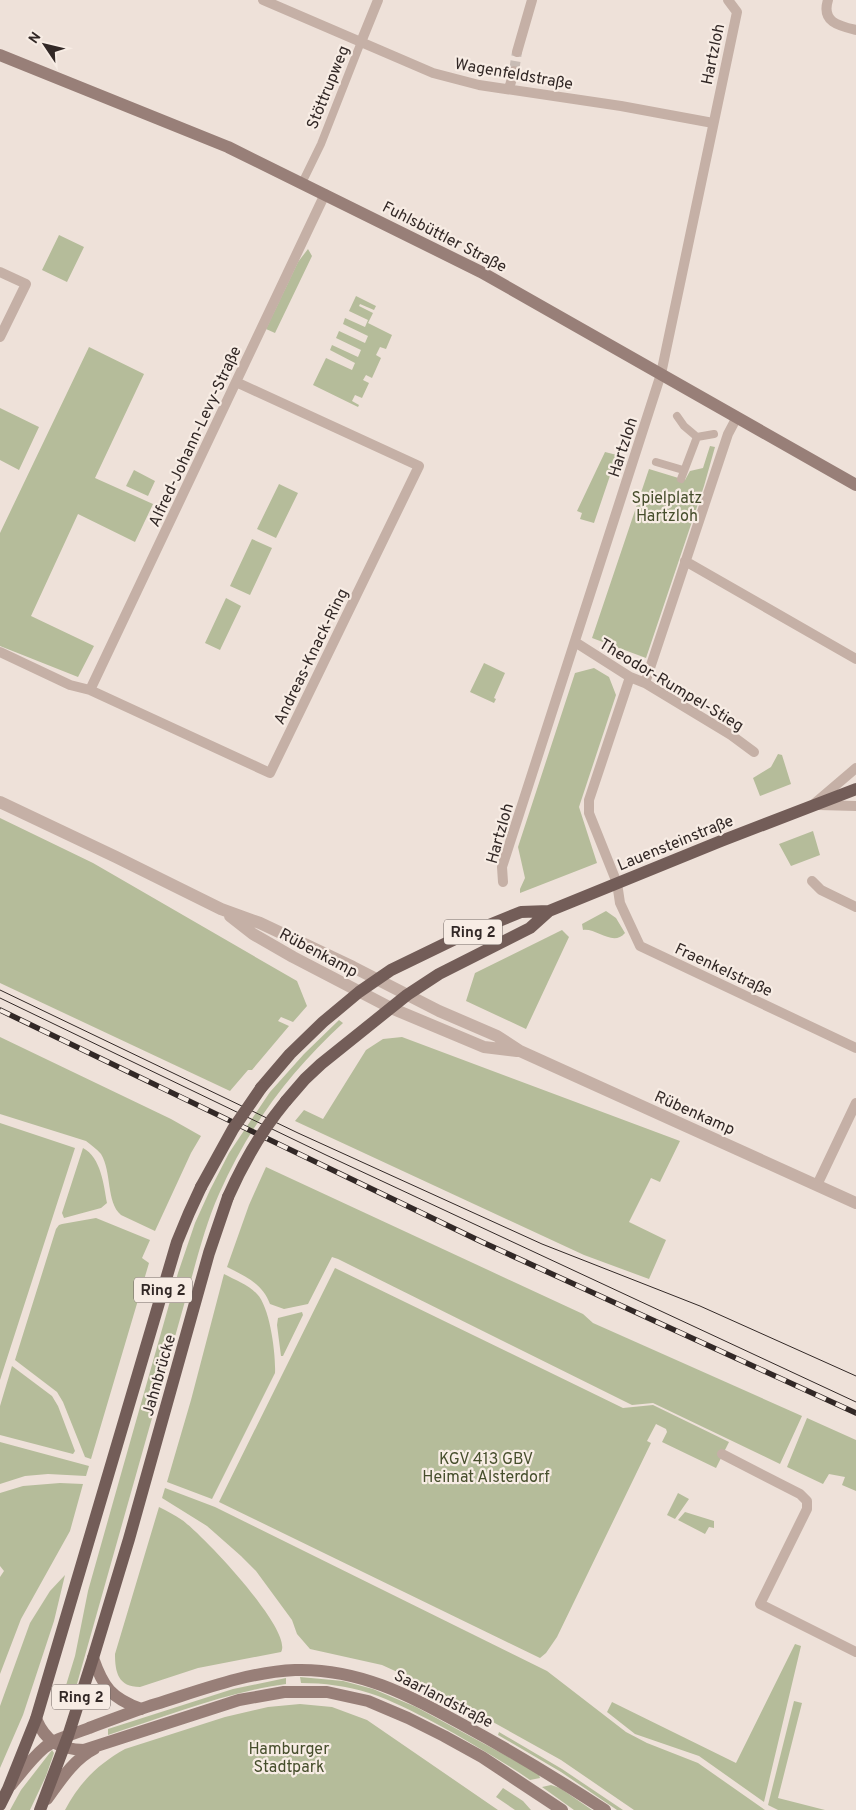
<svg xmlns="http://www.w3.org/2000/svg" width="856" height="1810" viewBox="0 0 856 1810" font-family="Overpass,sans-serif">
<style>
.green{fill:#b5bc9a}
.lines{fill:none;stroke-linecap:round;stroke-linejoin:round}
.minor-tunnel{stroke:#c8bcb5;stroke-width:10;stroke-dasharray:10 5;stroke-linecap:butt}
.pedestrian{stroke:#c5b0a6;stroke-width:8}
.minor{stroke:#c5b0a6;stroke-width:10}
.tertiary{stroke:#c5b0a6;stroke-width:12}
.secondary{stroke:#987f78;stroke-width:12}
.primary{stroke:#735d58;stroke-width:12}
.tram{stroke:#322826;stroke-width:1}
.rail-casing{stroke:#322826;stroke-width:5.5}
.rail{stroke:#f7ece4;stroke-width:4;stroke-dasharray:11;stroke-linecap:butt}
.primary-bridge{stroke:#735d58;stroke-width:12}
.labels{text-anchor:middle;stroke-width:4.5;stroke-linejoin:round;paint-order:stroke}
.shield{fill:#f7ece4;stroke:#6d635f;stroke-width:1}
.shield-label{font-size:15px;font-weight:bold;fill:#322826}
.street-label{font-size:16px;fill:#322826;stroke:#f7ece4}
.park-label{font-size:16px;fill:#464e2c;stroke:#f7ece4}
</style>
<rect width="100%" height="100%" fill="#eee1d9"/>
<path class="green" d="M59,235l25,12 -17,35 -25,-12z
M308,249l4,7 -37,77 -9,-4 32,-67z
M356,296l20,10 -2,4 -14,-6 -1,2 14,7 -5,10 24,12 -6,14 -6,-2 -4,8 5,3 -9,20 -6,-3 -3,5 6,3 -7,15 -7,-3 -3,6 7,4 -1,2 -45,-22 13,-27 26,12 3,-7 -25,-13 2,-5 26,12 3,-7 -25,-12 3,-7 26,12 3,-7 -25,-12 2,-6 20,9 3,-7 -19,-9z
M89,347l55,27 -49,104 58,26 -18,38 -57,-28 -47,102 63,30 -16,31 -78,-31v-113z
M0,408l39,19 -20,43 -19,-10z
M710,446l5,1 -11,39 -58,172 -54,-20 57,-169 36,11 5,-9 13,-3z
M605,452l12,3 -23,68 -14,-4 2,-6 -5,-2z
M134,470l21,11 -7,15 -22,-10z
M279,484l19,9 -22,45 -19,-9z
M252,539l20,9 -22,47 -20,-9z
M226,598l15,8 -21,44 -15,-7z
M484,663l21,10 -11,25 2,1 -2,4 -24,-11z
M594,668l15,9 7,18 -37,112 18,56 -77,30v-4l5,-11 -7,-31 57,-174z
M778,754l4,1 9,29 -31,12 -7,-18 18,-11z
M0,818l93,45 204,118 10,25 -14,16 -12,-5 -3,4 11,5 -37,44h-4l-18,21 -230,-108z
M813,831l7,24 -29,11 -12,-22z
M606,911l10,7 9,15c-12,14 -28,-5 -42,-3l-1,-6z
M562,930l7,7 -43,92 -60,-28 9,-28z
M339,1020l4,3c-54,50 -94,103 -124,171 -12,27 -20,57 -28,86l-120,425 -12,3 16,-52 13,-65 33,-117 57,-201 17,-50 15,-33 19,-37 41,-61 34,-38z
M0,1037l171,82 30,17 -10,17 -36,78 -34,-16c-15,-13 -9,-43 -20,-61 -4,-5 -10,-9 -15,-13l-86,-27z
M402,1037l278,104 -20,41 -9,-4 -22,44 37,18 -17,39 -65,-24 -289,-134 9,-11 19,9 43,-69 17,-11z
M0,1123l75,25 -75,232z
M83,1148c18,9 21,38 24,55l-6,5 -37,10 -2,-5z
M266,1167l317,147 10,9 209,93 -22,48 -127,-61 -21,2 -294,-146 -6,-2 -24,47 -24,5 -14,-5c-7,-20 -25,-28 -43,-37l22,-62z
M96,1218l54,22 -8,18 7,5 -58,196 -6,-2 -22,-55 -6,-10 -42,-32 41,-131 3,-4 3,-1z
M335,1268l288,140 30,-3 76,37 -13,26 -54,-26 5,-10 -1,-3 -10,-5 -9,17 4,2 -94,194 -11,16 -6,5 -321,-156z
M224,1274c11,6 25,11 33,20 13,13 19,61 18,79l-63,126 -45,-17 24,-82z
M302,1312l1,3 -20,41h-2l-4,-31 1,-7z
M12,1366l40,30 6,10 17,45 -2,3 -73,-19v-29z
M807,1418l49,22v51l-14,-6 3,-8 -16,-3 -6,10 -36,-17z
M0,1442l89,24 -3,10 -38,-2 -23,2 -25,8z
M60,1483l23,1 -13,47 -49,88 -21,55v-97l4,-6 -4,-5v-73l23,-7z
M165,1488l50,19 332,164 79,61 21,11 51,20 67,47h-131l-73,-50 -133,-74 -46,-21 -72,-16 -13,-15 -5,-14 -36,-49 -15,-15 -34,-30 -45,-28z
M678,1493l11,6 -14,20 -8,-4z
M159,1507c8,4 16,8 23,13 20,14 112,111 99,132l-83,16 -58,19c-22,0 -25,-15 -25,-33z
M685,1512l29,9v7l-5,-1 -4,7 -27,-14z
M65,1575l-11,46 -31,94 -23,53v-62l30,-83 20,-32z
M795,1644l6,2 -37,156 -65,-46 -64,-22 -28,-22 5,-10 124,61z
M300,1677l43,4 30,8 43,18 111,60 12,8 1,3 -10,2c-31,-21 -62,-39 -95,-57 -21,-11 -44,-23 -66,-30 -22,-7 -45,-10 -68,-10z
M286,1678v6c-59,8 -121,33 -178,51v-6l125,-40z
M794,1701l8,2 -24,95 47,12h-47l-10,-5z
M300,1704l32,3 35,13 131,90h-433c14,-27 33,-46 60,-61l100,-32 43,-10z
M499,1732l63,37 61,41h-6l-56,-38 -63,-37z
M52,1750l2,3 -8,23 -16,34h-20l11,-20z
M551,1785l9,3 32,22h-18l-32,-23z
M503,1788l20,13 8,9h-16l-19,-13z"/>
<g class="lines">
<path class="minor-tunnel" d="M514,71l3,-19"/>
<path class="pedestrian" d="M302,183l19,-39 40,-102
M677,416l7,10 13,11 -16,42
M697,437l17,-3
M656,462l27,8"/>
<path class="minor" d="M263,0l170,73 46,12 142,21 92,17
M828,0c-7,22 11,26 28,30
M361,42l17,-42
M517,52l15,-52
M509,89l5,-18
M0,272l26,12 -26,53
M685,561l171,98
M575,642l55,35 15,6 86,52 23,17
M0,652l70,33 20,5 180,83 149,-307 -183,-84
M630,677l-41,123v13l28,70 3,20 20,43 216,102
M645,683l83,-249 9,-17
M90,690l235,-496
M815,803l41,-35
M819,805l37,1
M812,881l9,9 35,17
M503,882l-1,-15 159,-493 76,-362 -9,-12
M817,1185l39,-82
M722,1454l78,40 7,7v8l-47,95 96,48"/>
<path class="tertiary" d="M0,802l116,55 105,52 39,14 93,44 86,44 58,25 23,15 336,152
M230,916l23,18 40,23 98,51 93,39 33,4"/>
<path class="secondary" d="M0,55l228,92 253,125 375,213
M93,1658c10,29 18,40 48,51
M36,1719c10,23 23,30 48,31l155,-50 45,-8h43l41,9 40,17 36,18 38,21 80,53
M11,1785c11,-13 20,-26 33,-37 12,-10 30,-14 45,-20 22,-8 44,-17 67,-24 45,-14 92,-32 139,-34 65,-2 115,26 170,56 48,26 94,54 140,84
M47,1799c13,-18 27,-40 47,-50"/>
<path class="primary" d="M261,1088l29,-34 33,-32 36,-30 32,-22 66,-32 64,-26 28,-1 172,-70 135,-52
M286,1101l19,-22 16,-15 86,-69 32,-21 91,-46 19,-17
M0,1805l8,-16 28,-70 141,-477 12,-29 12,-26
M40,1810l28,-74 25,-78 36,-119 80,-286 19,-56"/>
<path class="tram" d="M0,990l298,143 244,111 158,62 156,70
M0,998l326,157 530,247"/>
<g class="rail-casing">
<path id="rail" d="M0,1010l482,232 374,171"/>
</g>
<use href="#rail" class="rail"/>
<path class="primary-bridge" d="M201,1187l32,-58 28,-41
M228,1197c15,-34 34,-67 58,-96"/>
</g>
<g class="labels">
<g class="shield">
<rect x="444" y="919.5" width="58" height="25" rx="4"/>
<rect x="134" y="1277.5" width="58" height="25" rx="4"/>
<rect x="52" y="1684.5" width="58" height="25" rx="4"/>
</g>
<g class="shield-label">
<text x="473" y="937">Ring 2</text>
<text x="163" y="1295">Ring 2</text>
<text x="81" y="1702">Ring 2</text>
</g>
<g class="street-label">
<text transform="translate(712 54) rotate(-78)" y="6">Hartzloh</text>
<text transform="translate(514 73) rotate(10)" y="6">Wagenfeldstraße</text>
<text transform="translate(327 87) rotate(-68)" y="6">Stöttrupweg</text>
<text transform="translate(445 236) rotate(27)" y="6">Fuhlsbüttler Straße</text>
<text transform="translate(194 436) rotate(-65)" y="6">Alfred-Johann-Levy-Straße</text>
<text transform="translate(622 447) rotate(-72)" y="6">Hartzloh</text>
<text transform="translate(310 656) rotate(-64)" y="6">Andreas-Knack-Ring</text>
<text transform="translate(672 684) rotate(31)" y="6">Theodor-Rumpel-Stieg</text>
<text transform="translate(499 833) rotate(-74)" y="6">Hartzloh</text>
<text transform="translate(675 842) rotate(-22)" y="6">Lauensteinstraße</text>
<text transform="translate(319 952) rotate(28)" y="6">Rübenkamp</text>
<text transform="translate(724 969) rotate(25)" y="6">Fraenkelstraße</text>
<text transform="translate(695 1112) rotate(24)" y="6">Rübenkamp</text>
<text transform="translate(158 1375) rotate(-74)" y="6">Jahnbrücke</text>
<text transform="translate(444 1698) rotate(27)" y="6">Saarlandstraße</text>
</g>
<g class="park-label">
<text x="667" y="503">Spielplatz<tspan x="667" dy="18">Hartzloh</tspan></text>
<text x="486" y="1464">KGV 413 GBV<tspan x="486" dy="18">Heimat Alsterdorf</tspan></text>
<text x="289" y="1754">Hamburger<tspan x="289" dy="18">Stadtpark</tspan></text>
</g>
</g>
<g transform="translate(45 45) rotate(305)" stroke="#f7ece4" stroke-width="4" paint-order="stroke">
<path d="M0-4L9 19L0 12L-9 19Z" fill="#322826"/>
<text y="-8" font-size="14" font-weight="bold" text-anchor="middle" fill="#322826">N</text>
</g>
</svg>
